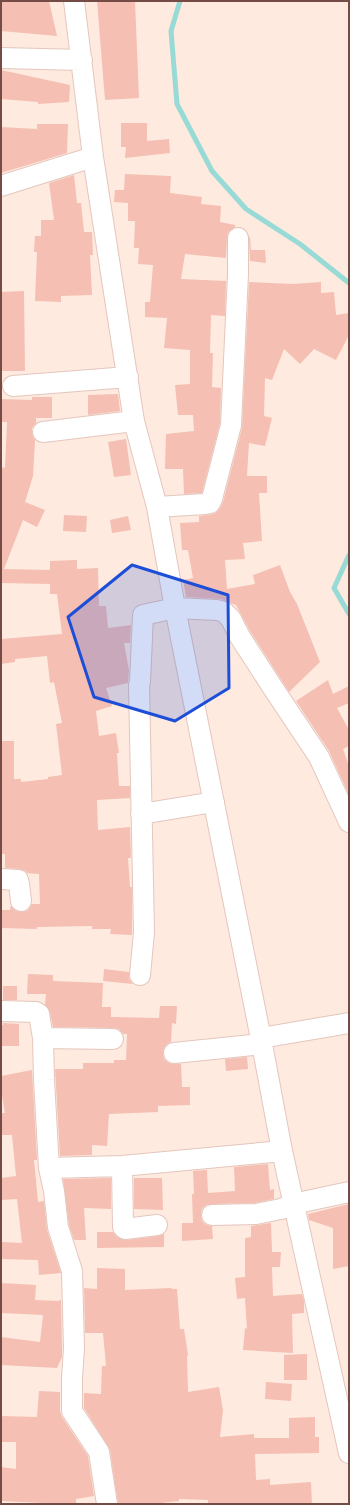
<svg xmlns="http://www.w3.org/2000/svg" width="350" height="1505" viewBox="0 0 350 1505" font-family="Jost,sans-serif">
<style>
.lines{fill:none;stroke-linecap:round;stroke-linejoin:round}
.stream{stroke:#97dad6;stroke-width:5}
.building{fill:#f5bfb4}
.minor-casing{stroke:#e4c6bd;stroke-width:22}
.minor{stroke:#fff;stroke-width:20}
.marked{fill:#1d4ed8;fill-opacity:0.2;stroke:#1d4ed8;stroke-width:3;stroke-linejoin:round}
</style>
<rect width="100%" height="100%" fill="#feeade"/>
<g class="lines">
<path class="stream" d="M180,1l-9,30 6,73 35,67 34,38 54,35 49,39
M349,555l-15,33 15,26"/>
</g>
<path class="building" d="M1,1h48l8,35 -56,-5z
M97,1h38l4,97 -34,2z
M1,70l69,15 -1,17 -31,2v-2l-37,-3z
M121,123h26v18l22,-2 1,14 -45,5 1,-11h-5z
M37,124h31l-1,29 -66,20v-46l36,2z
M125,174l46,2 -1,17 32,4 -1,7 20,2 -1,16 15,3v2l-7,5 -1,6 -1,20 -41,-4 -4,25 45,2 -1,35 -14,-1 -1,38h3l-1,34 9,1 -1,35 -18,70 -18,1 -1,-25h-18l1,-35 28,-3 -1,-16h-15l-3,-30 15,-1v-34l-26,-2 3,-30 -22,-1v-15h5l3,-37 -15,-1 1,-16h-5l1,-27h-7v-18l-14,-1 1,-12h9z
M74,175l3,28h4l3,29h8l1,23h-3l2,40 -31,1v6l-26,-1 2,-49h-3l1,-16h6v-16h13l-5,-37z
M249,237h1l1,13h14l1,13 -16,-2z
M249,282l43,2 29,-2v11l13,-1 2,23 13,-2v22l-13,25 -22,-11 -14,15 -16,-15 -12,31 -7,-2 -1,38 8,2 -7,28 -16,-3 -2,33h20v17h-8l3,48 -19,2 2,16 -20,1 2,29 28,-5 -2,-9 27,-10 10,27 7,12 23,58 -31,30 -39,-61 -14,-26 -16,-6 -34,-2 -3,-17 10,-2 -5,-28h-6l-2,-27 19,-1v-6l14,-2 4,-2 3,-4 3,-6 19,-74z
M24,291l1,80h-24v-79z
M118,394l2,17 -32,4v-20z
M32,397h20v21h-16v5l-4,5v6l3,6 -2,36 -8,26 20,8 -8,17 -14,-7 -19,49 46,1v-9l27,-1v9l21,-1 1,38h7l2,22 23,-3 -1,18h-6l5,27 -1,13 -22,5 6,18 -16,5 3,25 17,-3 3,20h-2l2,33h11v12l-33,2 1,30 32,-3 1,31h-3l2,29h2v48l-22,-1 1,-5h-19v-3l-55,1v2l-36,-1v-18h9l1,-5 5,6 7,1 5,-2 4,-6h8l-1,-30 -12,-1 -2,-2 -6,-2 -14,-1v-14h-4v-113h13v38h7v3l27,-3v-2l14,-2 -6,-51 6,-1 -8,-41 -4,1 -3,-27 -32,3v3l-14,2v-25l61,-5 -5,-40h-7v-10l-49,-1v-116l4,1 2,-46h-6v-23l31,1z
M126,439l5,36 -17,2 -6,-35z
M64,515l23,1 -1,16 -23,-1z
M128,516l3,14 -19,3 -2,-13z
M328,680l5,14 16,-8v17l-12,5 12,22v16l-6,3 6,17v29l-20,-44 -33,-50z
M104,969l25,3v7l4,5 -30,-3z
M28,974l25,1v6l50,2 -1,24h9v10l48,1 1,-12h17l-1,18 -4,-1 -1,19 -4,2 -3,4 -1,7 1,4 5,4 12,1 1,23h8v18l-32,1v6l-49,2 -2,32 -15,-1v10l-32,1 -5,-87h28v-6h31v-3h12l1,-26h-4l-4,-5 -6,-1 -60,-1 -3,-15 -5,-7 1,-11h-19z
M3,986h14v14h-14z
M3,1023l16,1v22h-18v-21h2z
M247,1057l1,12 -22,2 -1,-12z
M32,1070l5,90h-3l4,42 6,-1 3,29 14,43 -22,2 -1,-15 -37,-1v-17l21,1 -5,-44 -16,1v-22l15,-2 -4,-41h-11v-22h4l-4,-23v-14z
M268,1164l2,26 4,-1v10l-19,4 -43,1 -6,1 -4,4 -1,7 1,5 4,4 6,1 1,13 -31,2v-18h11l-1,-29h2l-1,-23 14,-1 1,23 27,-2 -1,-24z
M111,1178v31l-27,-1 2,32h-12l-5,-15 -6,-46z
M134,1178h28l1,32 -29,-1z
M349,1204v62l-16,3v-41l-24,-8 -1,-6z
M271,1223l1,29h9l-1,15h-8l1,29 29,-2 2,7v12l-12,1 1,39 -50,-3 2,-22 2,1 -2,-31 -8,1 -2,-21 10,-1v-39l6,-1v-11z
M97,1232h16l4,5 9,3 32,-4 6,-2v13l-67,1z
M97,1268l28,1v21l46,-2 1,1h5l3,40h4l4,26 -1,1 1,36 31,-5 4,23 -3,27 34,-3v4h35v-20l26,-1v20h4v16l-64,1 1,26 14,-1v6l41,-3 1,22h-104v-4l-29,-1v2l-27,3h-34l-8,-54 -26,-42v-15l17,1 1,-28h4l-3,-33h-18l-1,-45 13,1z
M1,1283l35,2 -1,15 24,1v-1h2l1,48v9l-5,11 -56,-3v-28l39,5 3,-27 -42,-2z
M307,1354v26h-23v-25z
M266,1382l26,2 -1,17 -26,-2z
M39,1391l21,1v19l2,6 26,39 6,40 -18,3v5h-32v-1l-43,-2v-34l15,2v-27h-15v-26l36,1z"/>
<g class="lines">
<g class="minor-casing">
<path id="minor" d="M74,1l19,156 41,264 23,86 18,101 87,436 20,107 67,302
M1,58l81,2
M1,186l92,-29
M13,386l115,-9
M43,432l91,-11
M157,507l48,-3 5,-1 2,-4 19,-74 7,-151v-36
M141,814l73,-12
M1,879l17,1 1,4 2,17
M140,975l4,-43 -5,-247 1,-3 3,-67 32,-7 42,2 7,2 7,7 9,18 33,51 46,69 30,65
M1,1011l35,1 3,2 4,24 1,42 5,88 73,-2 160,-15
M43,1038l70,1
M261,1038l88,-15
M174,1053l88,-9
M122,1166l1,61 2,2 32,-4
M49,1168l5,23 4,36 14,44 2,77 -2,30v33l27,41 8,52
M212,1215l44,-1 25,-5 12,-5 56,-12"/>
</g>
<use href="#minor" class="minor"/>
</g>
<path class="marked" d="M132,565l96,30 1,93 -54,33 -81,-24 -26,-80z"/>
<rect width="350" height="1505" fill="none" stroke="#754b45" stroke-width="4"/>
</svg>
